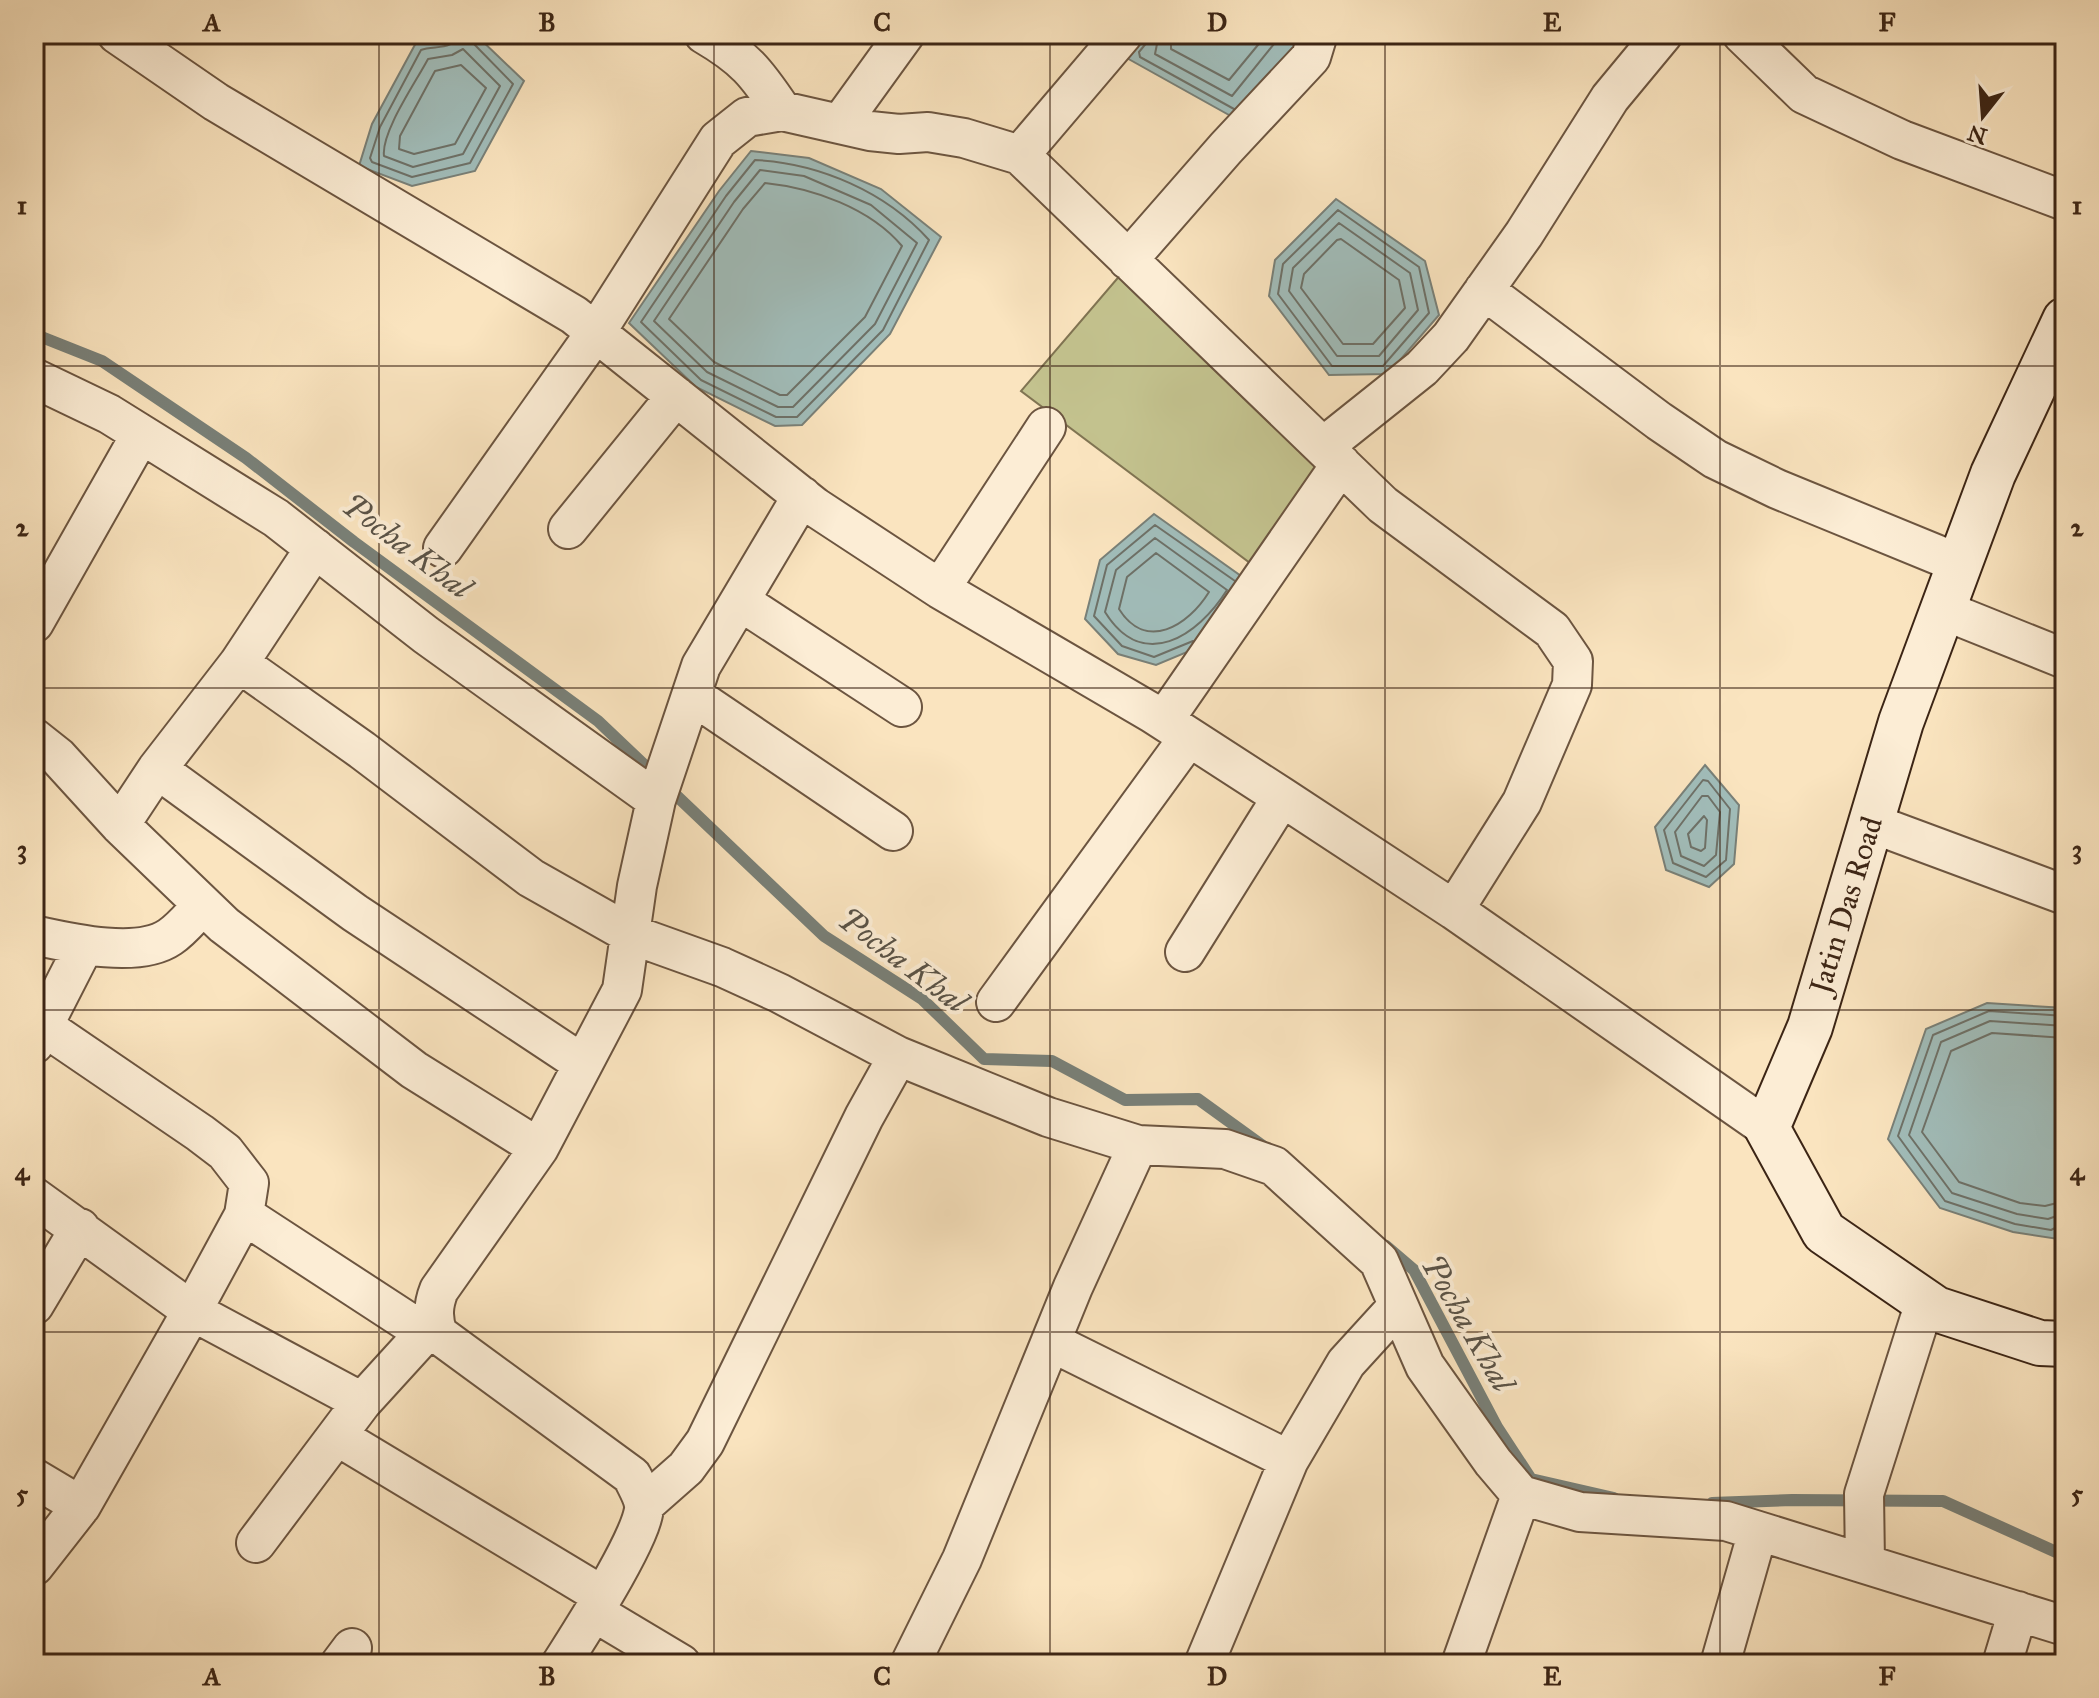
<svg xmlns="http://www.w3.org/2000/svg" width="2099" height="1698" viewBox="0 0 2099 1698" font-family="'IM FELL Great Primer',serif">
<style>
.green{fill:#c3c28e;stroke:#807452;stroke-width:2}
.water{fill:#a1bdba;stroke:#798078;stroke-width:2}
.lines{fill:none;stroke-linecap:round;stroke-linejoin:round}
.shore{stroke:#6e7168;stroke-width:2}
.stream{stroke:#798078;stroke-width:12}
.street-casing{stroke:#6c5540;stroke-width:42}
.secondary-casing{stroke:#3c2515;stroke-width:48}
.street{stroke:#fcedd5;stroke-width:38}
.secondary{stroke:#fcedd5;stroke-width:44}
.grid{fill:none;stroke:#3c2515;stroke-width:2;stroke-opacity:0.55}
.labels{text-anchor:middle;stroke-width:8;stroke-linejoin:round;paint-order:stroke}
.street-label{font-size:30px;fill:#3c2515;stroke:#fcedd5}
.water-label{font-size:32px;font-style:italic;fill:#5a5347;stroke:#fcedd5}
.neatline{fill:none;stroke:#3c2515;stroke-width:3}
.grid-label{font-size:26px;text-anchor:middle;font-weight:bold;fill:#3c2515}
</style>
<rect width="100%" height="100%" fill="#fae4bf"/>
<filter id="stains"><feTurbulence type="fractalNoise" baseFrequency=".0025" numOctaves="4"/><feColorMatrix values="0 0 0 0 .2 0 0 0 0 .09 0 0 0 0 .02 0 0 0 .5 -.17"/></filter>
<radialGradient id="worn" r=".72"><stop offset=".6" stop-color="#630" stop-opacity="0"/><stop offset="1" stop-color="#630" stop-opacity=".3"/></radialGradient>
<path class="green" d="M1122,273l219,209 -75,93 -245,-184z"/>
<path class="water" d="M1143,34h162l-67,86 -113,-63z
M476,35l48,46 -49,90 -63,15 -53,-20 13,-42 45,-83z
M751,151l58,7 72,31 60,48 -51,97 -88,91 -27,1 -79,-39 -67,-64 90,-132z
M1336,199l89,62 14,54 -51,59 -59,1 -60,-79 6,-36z
M1154,514l101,72 -51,59 -48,20 -38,-11 -33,-35 15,-59z
M1705,765l34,40 -5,59 -25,23 -43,-17 -11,-43z
M1987,1003l78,5v217l-7,14 -45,-7 -73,-24 -52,-69 38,-110z"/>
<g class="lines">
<path class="shore" d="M457,34c-2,17 -23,11 -36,16l-41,77 -10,31 2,4 40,15 58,-14 43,-79 -40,-41 -3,-9
M1149,34l-1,7 -9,11 1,5 94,52
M1159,34l-4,20 77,42 50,-62
M1171,34v15l58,31 38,-46
M463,49l37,37 -37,68 -50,13 -29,-11c-3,-24 32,-74 44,-97l24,-4z
M461,65l25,23 -31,56 -41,10 -15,-5 1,-13 35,-65z
M755,160c64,3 131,32 174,80l-46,90 -86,87h-21l-75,-37 -60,-58 85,-126z
M760,170l44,6 67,29 46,38 -42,81 -82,83h-15l-71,-35 -53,-51 80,-119z
M765,183c48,5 105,25 137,63l-37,71 -78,78h-7l-66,-33 -45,-43 74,-110z
M1338,210l81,57 10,46 -46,53h-51l-54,-72 5,-30z
M1339,223l71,50 8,37 -39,46h-42l-48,-65 4,-23z
M1341,239l58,41 6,28 -32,36h-30l-42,-56 3,-14 33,-34z
M1155,538l72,52c-29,46 -84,83 -122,22l11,-42z
M1156,553l53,39c-21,34 -63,60 -90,17l8,-32z
M1193,641l-39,16 -32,-11 -28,-30 13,-51 48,-40 80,56
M1703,780l5,1 22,28 -4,51 -20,17 -33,-14 -9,-33z
M1702,796h6l12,16 -4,43 -12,11 -23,-10 -6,-24z
M1704,816l3,4 -2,28 -4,3 -10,-4 -3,-13z
M2065,1016l-76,-5 -56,24 -35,101 47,65 70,23 36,6 14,-7
M2065,1026l-75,-5 -49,21 -32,93 43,58 65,21 31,5 17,-6
M2065,1038l-73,-5 -41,18 -29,81 37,50 61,21 25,3 20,-5"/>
<path class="stream" d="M34,334l68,27 144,97 108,84 244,179 226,215 98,63 62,60 68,2 73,39 73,-1 65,47
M1386,1246l28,24 83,157 34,52 83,19
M1712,1503l80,-3 151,1 122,55"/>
<g class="street-casing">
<path id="street" d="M117,34l99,68 358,213 241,192 125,82 212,124 130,84 172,113 313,218
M704,34c41,24 52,38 78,77
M1742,34l62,60 98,46 163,61
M840,124l65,-90
M1020,155l103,-121
M1128,260l98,-112 85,-91 7,-23
M1484,290l175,131 56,38 62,30 183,75
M34,378l75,36 167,104 150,117 230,165
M1323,447l99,-79 29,-31 73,-103 86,-136 53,-64
M568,529l108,-133
M443,548l153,-216 122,-192 29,-23 35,-6 88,20 29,3 29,-2 36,6 56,17 363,350 169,125 21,31 -1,24 -50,117 -68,108
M940,589l106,-162
M740,601l162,106
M1943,610l122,49
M34,623l107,-189
M239,663l123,87 169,128 99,56 92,33 57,26 119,63 150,61 90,28 87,4 49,17 105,95 46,105 68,96 28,33 59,17 146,9 339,105
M692,695l201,136
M1164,720l177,-256
M34,738l24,19 62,68 104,100 190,145 125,78
M157,769l198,144 228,151
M1871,823l194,72
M120,825l37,-56 82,-106 76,-115
M34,935c36,8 104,24 136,2 12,-8 22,-21 32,-31
M1185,952l97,-155
M996,1002l193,-265
M43,1026l157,107 25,19 24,31 -5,32
M34,1044l50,-98
M34,1197l158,114 52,-96 181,118
M34,1305l46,-77
M1051,1342l238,118
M337,1436l266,160
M34,1478l47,28 -47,60
M644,1505l42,-37 19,-26 159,-325 34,-61
M81,1506l111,-195 170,91
M256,1543l106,-141 72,-79
M1865,1563l-1,-69 61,-192
M594,1612l87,52
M340,1664l12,-16
M561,1664c17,-27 86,-133 83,-159 -1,-9 -8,-20 -12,-29l-194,-142c-6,-16 -5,-29 1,-44l100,-142 83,-158 15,-104 19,-86 45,-134 101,-170
M910,1664l52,-105 111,-272 65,-142
M1204,1664l85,-204 57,-97 52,-57
M1461,1664l60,-169
M1720,1664l38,-133
M2002,1664l16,-53"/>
</g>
<g class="secondary-casing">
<path id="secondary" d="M2065,320l-72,154 -92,248 -91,305 -43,101 57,104 112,77 104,34 25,1"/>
</g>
<use href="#street" class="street"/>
<use href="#secondary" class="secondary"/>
</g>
<path class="grid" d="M379,34v1630M714,34v1630M1050,34v1630M1385,34v1630M1720,34v1630M34,366h2031M34,688h2031M34,1010h2031M34,1332h2031"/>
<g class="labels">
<g class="street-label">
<text transform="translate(1846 905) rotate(-73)" y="10">Jatin Das Road</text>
</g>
<g class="water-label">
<text transform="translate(407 546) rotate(37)" y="11">Pocha Khal</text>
<text transform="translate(903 960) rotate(37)" y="11">Pocha Khal</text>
<text transform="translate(1468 1323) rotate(60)" y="11">Pocha Khal</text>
</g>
</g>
<rect width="2099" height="1698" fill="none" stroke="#fae4bf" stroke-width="88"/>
<g transform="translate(1983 116) rotate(197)" stroke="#fcedd5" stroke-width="6" paint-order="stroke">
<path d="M0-6L14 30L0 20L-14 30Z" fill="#3c2515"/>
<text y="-12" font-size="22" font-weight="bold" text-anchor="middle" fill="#3c2515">N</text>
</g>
<rect x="44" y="44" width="2011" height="1610" class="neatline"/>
<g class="grid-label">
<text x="212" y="31">A</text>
<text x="547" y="31">B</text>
<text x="882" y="31">C</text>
<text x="1217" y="31">D</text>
<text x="1552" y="31">E</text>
<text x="1887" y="31">F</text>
<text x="22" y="214">1</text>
<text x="2077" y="214">1</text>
<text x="22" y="536">2</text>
<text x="2077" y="536">2</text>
<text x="22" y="858">3</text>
<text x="2077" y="858">3</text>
<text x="22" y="1180">4</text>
<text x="2077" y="1180">4</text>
<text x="22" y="1502">5</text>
<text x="2077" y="1502">5</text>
<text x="212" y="1685">A</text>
<text x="547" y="1685">B</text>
<text x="882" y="1685">C</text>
<text x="1217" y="1685">D</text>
<text x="1552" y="1685">E</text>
<text x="1887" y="1685">F</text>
</g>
<rect width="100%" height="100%" filter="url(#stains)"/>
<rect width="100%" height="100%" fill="url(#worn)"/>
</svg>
